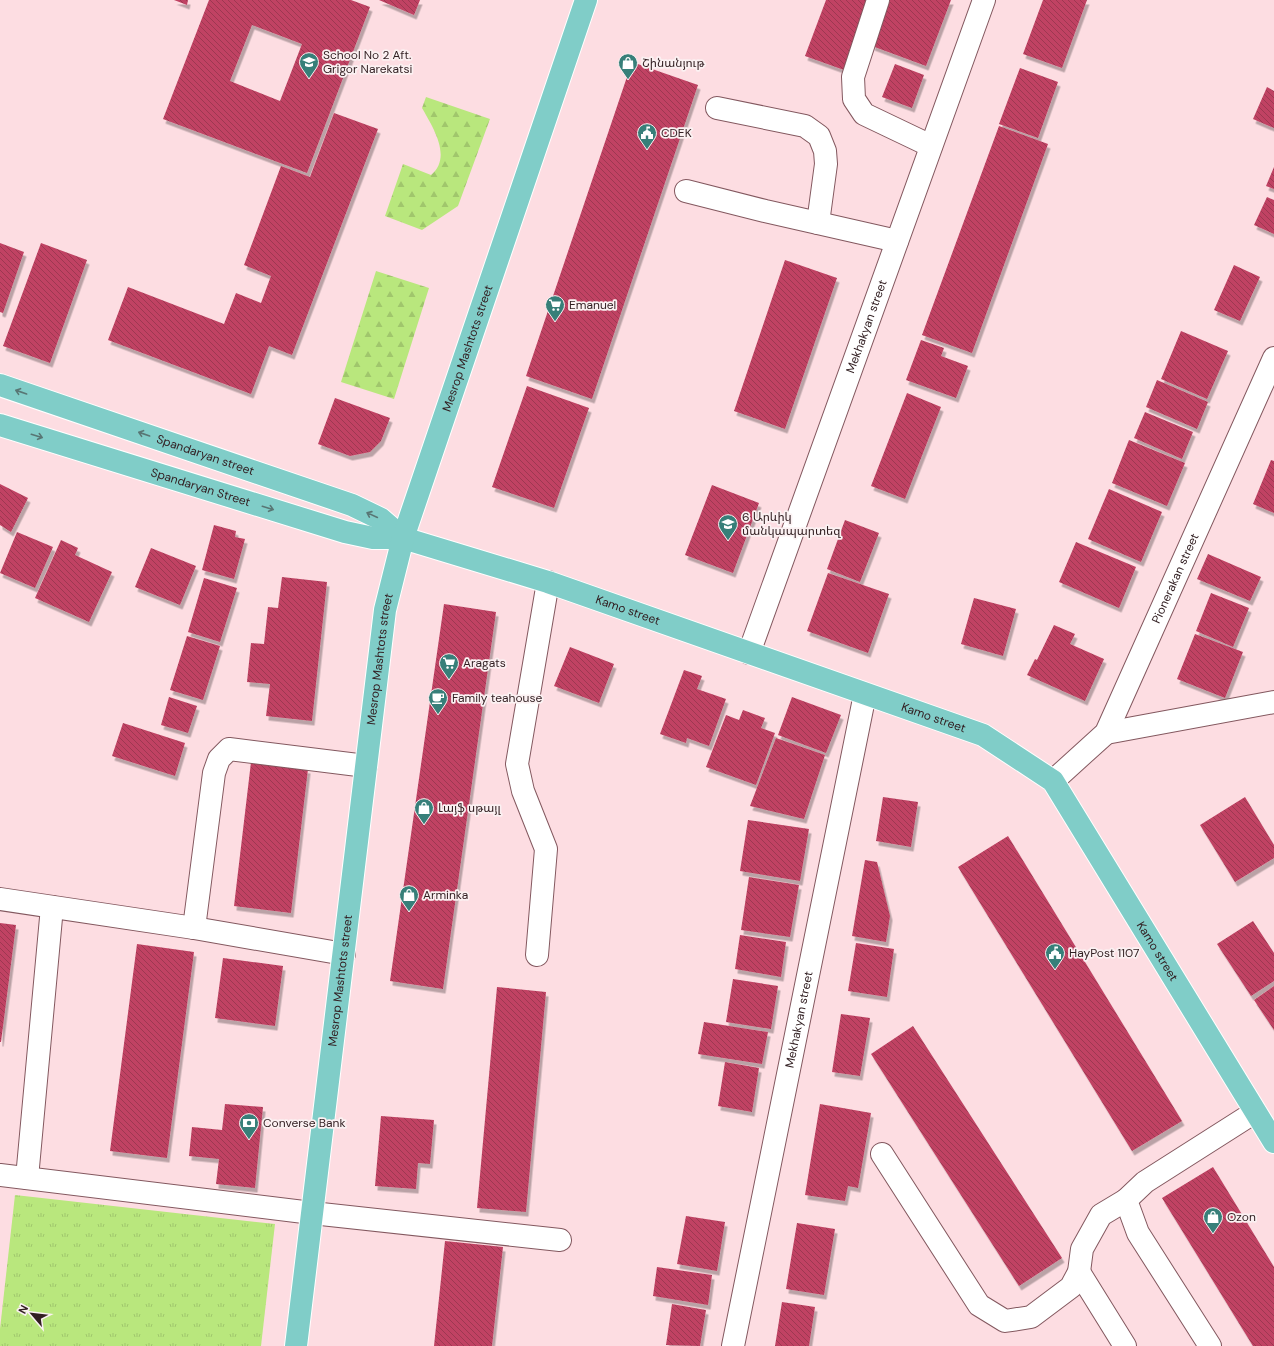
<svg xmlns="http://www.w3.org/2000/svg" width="1274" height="1346" viewBox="0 0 1274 1346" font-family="'DM Sans','Noto Sans Armenian',sans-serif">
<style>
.forest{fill:url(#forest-firs)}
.park{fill:url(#park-tufts)}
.building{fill:url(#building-back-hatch);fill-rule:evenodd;filter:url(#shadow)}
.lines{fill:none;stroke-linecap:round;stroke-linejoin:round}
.minor-casing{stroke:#83585f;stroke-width:24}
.major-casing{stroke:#fff;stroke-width:24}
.minor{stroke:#fff;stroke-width:22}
.major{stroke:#80cdc8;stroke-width:22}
.oneway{stroke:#587674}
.labels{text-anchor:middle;stroke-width:3.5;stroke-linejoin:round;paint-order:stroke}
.poi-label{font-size:12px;fill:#311e21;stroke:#fbf1f2;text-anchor:start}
.street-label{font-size:12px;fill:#311e21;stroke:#fbf1f2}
</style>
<defs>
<pattern id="forest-firs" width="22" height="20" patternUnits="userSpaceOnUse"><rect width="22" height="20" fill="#b9e77d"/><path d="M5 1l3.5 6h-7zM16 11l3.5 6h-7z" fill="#a0c66c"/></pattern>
<pattern id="park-tufts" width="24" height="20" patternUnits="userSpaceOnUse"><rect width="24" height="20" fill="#b9e77d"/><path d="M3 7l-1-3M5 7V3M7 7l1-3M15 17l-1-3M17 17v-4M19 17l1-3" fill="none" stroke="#a0c66c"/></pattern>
<pattern id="building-back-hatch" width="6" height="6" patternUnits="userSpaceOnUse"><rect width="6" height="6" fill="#c04263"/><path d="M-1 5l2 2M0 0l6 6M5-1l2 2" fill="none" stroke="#9d3751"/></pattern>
<filter id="shadow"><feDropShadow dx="2.5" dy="4.5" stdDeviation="0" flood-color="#0004"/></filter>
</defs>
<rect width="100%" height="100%" fill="#fddde2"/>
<path class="forest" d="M426,97l64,22 -32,87 -36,24 -37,-14 18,-52 28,11c22,-18 1,-49 -9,-67z
M376,271l53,17 -35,111 -53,-17z"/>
<path class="park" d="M15,1195l260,29 -14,122h-261v-17z"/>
<path class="building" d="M174,0h14l-1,5z
M209,0h142l19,7 -63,166 -144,-54zM252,25l50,19 -22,57 -50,-20z
M379,0h41l-6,15z
M826,0h44l-26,70 -39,-14z
M890,0h61l-25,66 -54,-20z
M1043,0h44l-25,68 -39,-14z
M632,62l66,23 -106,314 -66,-23z
M895,64l29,11 -12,33 -30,-11z
M1020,68l38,14 -20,56 -39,-14z
M1267,87l7,4v37l-21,-9z
M334,113l44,16 -86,226 -23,-9 -18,48 -143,-54 20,-53 96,37 12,-31 25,10 10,-27 -27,-11 37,-99 29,11z
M999,126l49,18 -76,209 -50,-18z
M1274,167v22l-8,-3z
M1267,197l7,3v34l-20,-9z
M0,243l24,9 -21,61 -3,-1z
M41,243l46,17 -37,103 -47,-17z
M785,260l52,18 -52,151 -51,-18z
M1234,265l26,12 -20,44 -26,-11z
M1181,331l47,20 -21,48 -46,-20z
M921,340l23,8 -3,8 27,10 -12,32 -50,-18z
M1157,380l51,22 -11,27 -51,-22z
M527,386l62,22 -35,100 -62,-21z
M907,393l34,14 -36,92 -34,-13z
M335,398l55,20 -9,23 -11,11 -20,4 -32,-12z
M1145,412l48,20 -11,27 -48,-21z
M1129,440l56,23 -18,43 -55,-23z
M1271,460l3,1v52l-21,-9z
M0,484l28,14 -17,34 -11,-7z
M712,485l47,18 -26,70 -48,-18z
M1109,489l53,23 -21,50 -53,-23z
M845,520l34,13 -19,49 -33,-13z
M214,525l22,6 -1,6 10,2 -11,40 -32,-9z
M17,532l36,15 -18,41 -35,-15z
M61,540l17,8 -3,7 37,17 -23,50 -54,-24z
M1076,542l60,25 -17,41 -60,-26z
M151,548l45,18 -16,39 -45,-18z
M1208,554l53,23 -11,24 -53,-22z
M828,573l61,21 -21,59 -61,-22z
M282,577l45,5 -15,139 -46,-5 4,-32 -23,-2 4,-39 13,1 4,-37 10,1z
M204,578l33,10 -17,54 -32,-10z
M1211,593l38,15 -16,39 -37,-16z
M974,598l42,11 -13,47 -42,-12z
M444,604l52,8 -53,377 -53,-8z
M1054,625l21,9 -5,10 34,15 -19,42 -58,-26 8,-16 2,1z
M1195,634l48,18 -18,46 -48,-19z
M187,636l33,10 -17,54 -33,-10z
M570,647l44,17 -15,39 -45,-17z
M684,670l18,6 -5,13 29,10 -17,47 -22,-8 -1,5 -26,-9z
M169,697l28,9 -9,27 -27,-8z
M792,697l49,18 -15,38 -48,-18z
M743,710l22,8 -4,10 14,5 -19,52 -50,-18 20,-52 13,5z
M123,723l62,20 -10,33 -63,-20z
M776,738l49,17 -21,64 -54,-13z
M251,762l57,7 -17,144 -57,-7z
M883,797l35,5 -7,45 -35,-6z
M1245,797l29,48v13l-39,24 -35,-57z
M748,820l61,9 -9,52 -60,-10z
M1008,836l174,285 -50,30 -174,-284z
M865,860l12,2 13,54 -4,26 -34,-6z
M749,877l50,8 -9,52 -49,-7z
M1253,921l21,32v28l-23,15 -34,-52z
M0,923l16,2 -15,117h-1z
M740,935l46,7 -5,35 -46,-8z
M856,943l38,6 -7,48 -39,-6z
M137,944l57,8 -27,206 -57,-7z
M223,958l60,8 -8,60 -60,-8z
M733,979l45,7 -7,43 -45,-7z
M1274,986v44l-20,-30z
M497,987l49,5 -20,220 -49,-4z
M841,1014l29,4 -10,58 -28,-4z
M704,1022l64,10 -6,32 -64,-10z
M913,1026l149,232 -43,28 -148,-232z
M725,1062l34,6 -7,44 -34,-6z
M225,1104l38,3 -8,81 -39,-4 3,-25 -30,-3 3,-29 30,3z
M820,1104l51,9 -13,75 -10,-2 -3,15 -40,-6z
M381,1116l53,4 -4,44 -12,-1 -2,26 -41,-3z
M1213,1167l61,100v79h-21l-91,-148z
M686,1216l39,6 -8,49 -40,-7z
M797,1223l38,6 -11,66 -38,-6z
M445,1241l58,6 -11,99h-58z
M657,1267l55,8 -4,30 -55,-9z
M782,1302l33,5 -6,39h-34z
M672,1304l34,6 -6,36 -34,-1z"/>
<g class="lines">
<g class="minor-casing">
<g id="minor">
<path d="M878,0l-25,77 1,22 10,15 67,32"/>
<path d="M717,108l88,18 14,10 6,15 1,13 -8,59"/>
<path d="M686,191l79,20 132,30"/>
<path id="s1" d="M749,653l235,-653"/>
<path d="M1106,733l168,-31"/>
<path id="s2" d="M1053,781l53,-48 168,-375"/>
<path d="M0,899l194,29 150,26"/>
<path d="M194,928l20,-155 5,-14 10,-10 137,17"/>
<path d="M537,955l9,-106 -23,-58 -6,-27 31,-182"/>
<path d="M882,1154l97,151 26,16 26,-4 40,-30 8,-15 3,-23 19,-34 25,-15"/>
<path d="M0,1175l312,38 248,27"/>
<path d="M27,1178l25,-271"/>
<path d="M1079,1272l46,74"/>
<path id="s3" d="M733,1346l132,-652"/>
<path d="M1210,1346l-72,-113 -12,-33 19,-18 110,-70"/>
</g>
</g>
<g class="major-casing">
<g id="major">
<path id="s4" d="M0,385l352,120 29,14 22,19"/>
<path id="s5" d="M0,425l345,107 28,6h30l145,44 435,153 70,46 221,361"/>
<path id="s6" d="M296,1346l89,-736 18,-72 183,-538"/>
</g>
</g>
<use href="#minor" class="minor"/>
<use href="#major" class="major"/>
</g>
<defs><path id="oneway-shaft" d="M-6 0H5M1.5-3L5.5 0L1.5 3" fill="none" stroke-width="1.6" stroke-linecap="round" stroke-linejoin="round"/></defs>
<g class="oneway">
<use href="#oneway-shaft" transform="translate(21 392) rotate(-161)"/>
<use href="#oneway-shaft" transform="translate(144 434) rotate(-161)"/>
<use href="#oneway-shaft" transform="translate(37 436) rotate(17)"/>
<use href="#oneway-shaft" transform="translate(268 508) rotate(17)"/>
<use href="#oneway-shaft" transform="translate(372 515) rotate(-155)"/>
</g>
<defs>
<g id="school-pin" transform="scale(1)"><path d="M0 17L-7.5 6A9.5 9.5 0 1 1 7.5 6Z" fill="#377f79" stroke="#fbf1f2"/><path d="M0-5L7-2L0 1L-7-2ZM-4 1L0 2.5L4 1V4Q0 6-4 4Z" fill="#fff"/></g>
<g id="shop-pin" transform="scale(1)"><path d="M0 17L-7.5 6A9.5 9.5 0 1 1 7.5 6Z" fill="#377f79" stroke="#fbf1f2"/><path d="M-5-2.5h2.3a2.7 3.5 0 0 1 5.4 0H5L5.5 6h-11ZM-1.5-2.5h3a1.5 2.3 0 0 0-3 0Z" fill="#fff"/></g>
<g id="civic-pin" transform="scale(1)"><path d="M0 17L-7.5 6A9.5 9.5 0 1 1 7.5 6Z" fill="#377f79" stroke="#fbf1f2"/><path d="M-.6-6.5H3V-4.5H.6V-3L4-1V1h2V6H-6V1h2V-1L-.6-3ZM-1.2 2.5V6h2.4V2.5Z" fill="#fff"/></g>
<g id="supermarket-pin" transform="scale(1)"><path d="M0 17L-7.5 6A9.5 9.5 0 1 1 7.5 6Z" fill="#377f79" stroke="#fbf1f2"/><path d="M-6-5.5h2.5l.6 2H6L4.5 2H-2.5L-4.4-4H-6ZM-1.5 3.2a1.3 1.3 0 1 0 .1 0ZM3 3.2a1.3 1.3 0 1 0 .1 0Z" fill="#fff"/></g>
<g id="cafe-pin" transform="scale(1)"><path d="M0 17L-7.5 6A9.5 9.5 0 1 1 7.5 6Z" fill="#377f79" stroke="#fbf1f2"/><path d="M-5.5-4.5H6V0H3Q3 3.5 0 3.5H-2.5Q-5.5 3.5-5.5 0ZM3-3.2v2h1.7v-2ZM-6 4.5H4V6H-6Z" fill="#fff"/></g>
<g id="bank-pin" transform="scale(1)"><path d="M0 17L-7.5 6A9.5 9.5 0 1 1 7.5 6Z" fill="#377f79" stroke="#fbf1f2"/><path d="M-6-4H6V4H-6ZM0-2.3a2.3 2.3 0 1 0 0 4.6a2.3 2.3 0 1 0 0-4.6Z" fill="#fff"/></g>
</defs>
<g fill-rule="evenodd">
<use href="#school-pin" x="309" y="62"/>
<use href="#shop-pin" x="628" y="63"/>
<use href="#civic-pin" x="647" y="133"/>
<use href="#supermarket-pin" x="555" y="305"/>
<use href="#school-pin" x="728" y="524"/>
<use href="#supermarket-pin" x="449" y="663"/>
<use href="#cafe-pin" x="438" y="698"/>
<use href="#shop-pin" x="424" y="808"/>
<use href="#shop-pin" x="409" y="895"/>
<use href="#civic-pin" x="1055" y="953"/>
<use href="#bank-pin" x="249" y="1123"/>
<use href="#shop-pin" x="1213" y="1217"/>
</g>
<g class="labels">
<g class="poi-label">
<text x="323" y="59">School No 2 Aft.<tspan x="323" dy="14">Grigor Narekatsi</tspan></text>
<text x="642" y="67">Շինանյութ</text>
<text x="661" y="137">CDEK</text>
<text x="569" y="309">Emanuel</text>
<text x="742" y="521">6 Արևիկ<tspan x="742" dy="14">մանկապարտեզ</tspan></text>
<text x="463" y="667">Aragats</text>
<text x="452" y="702">Family teahouse</text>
<text x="438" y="812">Լայֆ սթայլ</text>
<text x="423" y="899">Arminka</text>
<text x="1069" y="957">HayPost 1107</text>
<text x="263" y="1127">Converse Bank</text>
<text x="1227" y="1221">Ozon</text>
</g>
<g class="street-label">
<text dy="4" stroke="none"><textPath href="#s1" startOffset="347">Mekhakyan street</textPath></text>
<text dy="4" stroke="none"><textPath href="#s6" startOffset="1016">Mesrop Mashtots street</textPath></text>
<text dy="4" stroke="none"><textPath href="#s4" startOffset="217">Spandaryan street</textPath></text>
<text dy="4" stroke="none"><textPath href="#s5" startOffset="210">Spandaryan Street</textPath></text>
<text dy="4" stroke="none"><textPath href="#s2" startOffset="241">Pionerakan street</textPath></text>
<text dy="4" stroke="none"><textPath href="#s5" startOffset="656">Kamo street</textPath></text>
<text dy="4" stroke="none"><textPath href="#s6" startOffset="692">Mesrop Mashtots street</textPath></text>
<text dy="4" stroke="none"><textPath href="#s5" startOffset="980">Kamo street</textPath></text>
<text dy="4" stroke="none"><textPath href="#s5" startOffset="1316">Kamo street</textPath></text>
<text dy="4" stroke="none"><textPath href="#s6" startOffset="368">Mesrop Mashtots street</textPath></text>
<text dy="4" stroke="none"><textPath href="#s3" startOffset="333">Mekhakyan street</textPath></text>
</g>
</g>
<g transform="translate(32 1314) rotate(298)" stroke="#fbf1f2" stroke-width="3" paint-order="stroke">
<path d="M0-3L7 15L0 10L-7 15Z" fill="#311e21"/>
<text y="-6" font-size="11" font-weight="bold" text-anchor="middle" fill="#311e21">N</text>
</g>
</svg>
